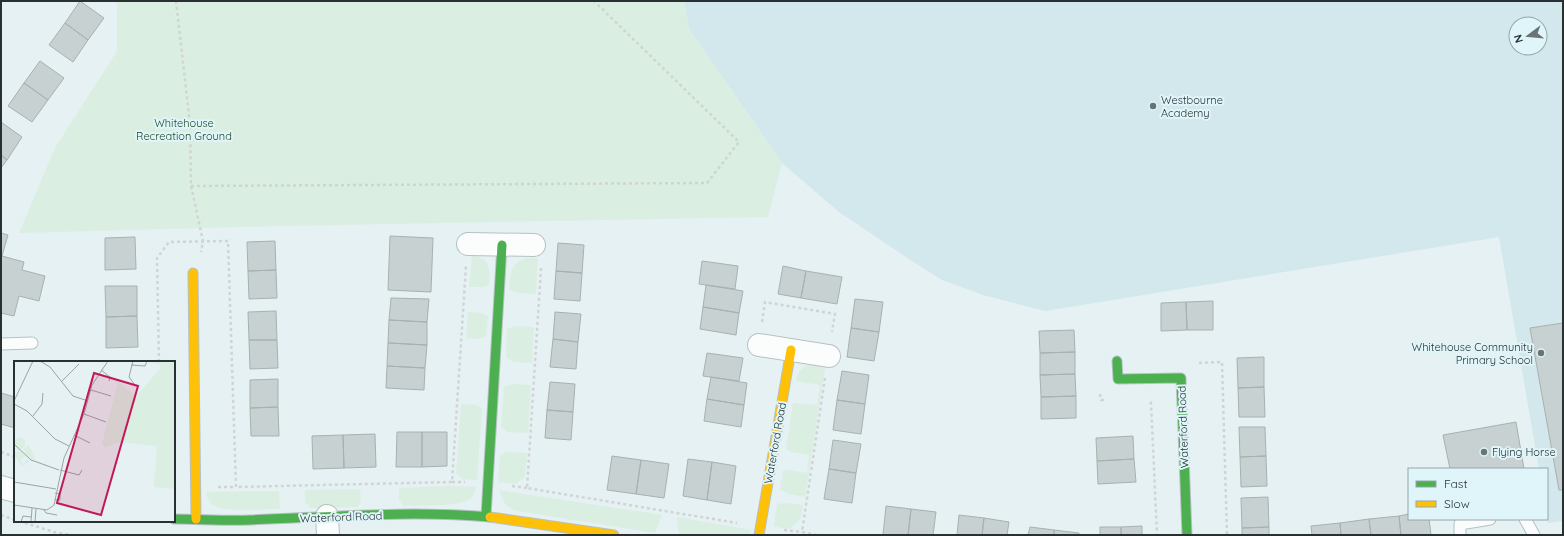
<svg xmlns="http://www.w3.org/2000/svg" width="1564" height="536" viewBox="0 0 1564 536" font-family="Quicksand,sans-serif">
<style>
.built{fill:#d2e8ec;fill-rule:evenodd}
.green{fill:#dbeee2}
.building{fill:#c8d1d1;stroke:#a7b1b0}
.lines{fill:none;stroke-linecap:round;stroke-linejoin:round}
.lane-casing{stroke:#b7c1c2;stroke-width:13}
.street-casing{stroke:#b7c1c2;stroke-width:24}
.fast-casing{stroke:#b7c1c2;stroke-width:11}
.slow-casing{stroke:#b7c1c2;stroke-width:11}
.path{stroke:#d1d4d5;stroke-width:2.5;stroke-dasharray:3 3;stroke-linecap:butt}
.lane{stroke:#fbfdfd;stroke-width:11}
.street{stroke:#fbfdfd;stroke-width:22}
.fast{stroke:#4caf50;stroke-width:9}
.slow{stroke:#ffc107;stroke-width:9}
.poi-dot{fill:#6a7476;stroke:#dff5f9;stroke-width:1.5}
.labels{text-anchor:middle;stroke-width:4;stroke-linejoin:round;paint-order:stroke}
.poi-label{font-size:11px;fill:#283032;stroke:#dff5f9;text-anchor:start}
.park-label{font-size:11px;fill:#1d4825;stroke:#dff5f9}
.street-label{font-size:11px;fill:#283032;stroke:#dff5f9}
.inset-road{fill:none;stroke:#99a4a6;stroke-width:1}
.view{fill:#c2185b;fill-opacity:0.15;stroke:#c2185b;stroke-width:2}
.inset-edge{fill:none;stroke:#283032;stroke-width:2}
</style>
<rect width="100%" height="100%" fill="#e5f1f3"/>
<path class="built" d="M684,1h879v520l-15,2 -1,-54h-8l-40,-232 -454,74 -62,-16 -41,-15 -33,-21 -70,-47 -57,-49 -93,-134zM1516,24h24v24h-24z"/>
<path class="green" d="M117,1h567l5,28 93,134 -14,54 -490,9 -259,7 36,-85 62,-97z
M472,256c19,2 18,14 17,29l-6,2h-14z
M526,258h12l-2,36 -18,-1 -9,-3c2,-16 0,-25 17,-32z
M468,312l14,1 6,3 -2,20 -6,3 -14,-1z
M516,326l18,1 -2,36 -18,-1 -8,-5 1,-28z
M812,363h14l-21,134 -16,-3 -9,-5 3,-18 6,-1 18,3 2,-18 -18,-3 -5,-3 7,-46 24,2 3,-20 -24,-4c1,-10 8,-15 16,-18z
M513,384l18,1 -3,48 -21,-1 -6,-5 3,-40z
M461,404l16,1 5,4 -5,71 -15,-1 -6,-6z
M506,452l21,1 -2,24 -9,7 -18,-2 2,-27z
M451,486l25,1c-1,5 -3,10 -8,13 -12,7 -50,5 -65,6l-4,-7v-11z
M360,489l1,13 -3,5 -47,1 -6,-6v-12z
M499,490l163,25 -7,18 -138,-22c-11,-3 -15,-11 -18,-21z
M279,491l1,18c-16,0 -54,4 -67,-4 -4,-2 -6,-8 -7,-13z
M788,503l15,2 -2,14 -12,10 -15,-3 3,-22z
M677,517l74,13 -3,5h-69z"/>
<path class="building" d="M80,1l24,17 -16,22 -23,-17z
M65,23l23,17 -15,22 -24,-17z
M40,61l24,17 -16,22 -24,-17z
M24,83l24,17 -16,22 -24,-16z
M1,122l21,15 -15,23 -6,-5z
M1,155l6,5 -6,8z
M1,233l7,2 -6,21 22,6 -2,8 23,6 -6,25 -20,-5 -5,20 -13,-3z
M390,236l43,2 -2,54 -43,-2z
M135,237l1,32 -31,1v-32z
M275,241l1,29 -28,1 -1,-29z
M558,243l26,2 -2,28 -26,-2z
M702,261l36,5 -3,23 -36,-5z
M783,266l23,5 -5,27 -23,-4z
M276,270l1,28 -28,1 -1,-28z
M556,271l26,2 -2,28 -26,-2z
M806,271l36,6 -5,27 -36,-6z
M706,285l37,6 -4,22 -36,-6z
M105,286h32v30l-31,1z
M391,298l38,1 -2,23 -38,-2z
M855,299l28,3 -4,30 -28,-4z
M1213,301v29h-26l-1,-28z
M1186,302l1,28 -26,1v-28z
M703,307l36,6 -3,22 -36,-6z
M276,311l1,29h-28l-1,-28z
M555,312l26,2 -3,28 -25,-3z
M137,316l1,31 -32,1v-31z
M389,320l38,2v23l-39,-2z
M1563,323v167h-4l-29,-162z
M851,328l28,4 -5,29 -27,-4z
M1074,330l1,22 -35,1 -1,-22z
M553,339l25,3 -2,27 -26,-2z
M249,340h28l1,28 -28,1z
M388,343l39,2 -2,23 -38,-2z
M1075,352v22l-35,1v-22z
M707,353l36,5 -4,23 -36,-5z
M1264,357v30l-26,1 -1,-30z
M387,366l38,2 -1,22 -38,-2z
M842,371l27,4 -4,29 -28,-4z
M1075,374l1,22 -35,1 -1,-22z
M711,377l36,6 -3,22 -37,-6z
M278,379v28l-28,1v-28z
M550,382l25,2 -2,28 -26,-2z
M1264,387l1,30h-26l-1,-29z
M1,393l14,4v31l-14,-4z
M1076,396v22l-35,1v-22z
M707,399l37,6 -3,22 -37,-6z
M837,400l28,4 -4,30 -28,-4z
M278,407l1,29h-28l-1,-28z
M547,410l26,2 -2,28 -26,-2z
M1516,422l8,47h-74l-7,-34z
M1239,427h26l1,29 -26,1z
M397,432h25v35h-26z
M422,432h25v34l-25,1z
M375,434l1,33 -32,1 -1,-33z
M343,435l1,33 -31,1 -1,-33z
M1133,436l1,23 -37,2 -1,-23z
M833,440l28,4 -5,29 -27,-4z
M612,456l29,4 -5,34 -29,-4z
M1266,456l1,30 -26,1 -1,-30z
M688,459l24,3 -5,38 -24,-4z
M1134,459l2,23 -38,2 -1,-23z
M641,460l28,4 -5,34 -28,-4z
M712,462l24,4 -5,38 -24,-4z
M829,469l27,4 -4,30 -28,-4z
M1268,497l1,30 -27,1 -1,-30z
M886,506l25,3 -3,26h-25z
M911,509l25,3 -3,23h-25z
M1409,514v5h20l2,16h-30l-2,-19z
M959,515l25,3 -2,17h-25z
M1399,516l2,19h-30l-2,-16z
M984,518l25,4 -2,13h-25z
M1369,519l2,16h-30l-1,-12z
M1340,523l1,12h-29l-1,-9z
M1142,526v9h-21v-8z
M1030,527l24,3v5h-26z
M1100,527h21v8h-21z
M1269,527v8h-27v-7z
M1054,530l25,3v2h-25z"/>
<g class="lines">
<g class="lane-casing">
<path id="lane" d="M1,344l31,-1
M1525,519l9,16
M1460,535v-11l30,-5"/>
</g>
<g class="street-casing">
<path id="street" d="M468,244l66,1
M759,345l70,11
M1,487l14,4
M327,516l1,19"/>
</g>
<g class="fast-casing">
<path id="fast" d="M1117,361l1,18 63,-1 6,157
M486,516l16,-271
M174,519c25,0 51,2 76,1 80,-3 160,-10 240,-3"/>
</g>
<g class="slow-casing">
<path id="slow" d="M193,273l3,246
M490,517l124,18
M759,535l32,-185"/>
</g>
<path class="path" d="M176,1l14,123 1,62 12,55 -2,11
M191,186l516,-3 32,-41 -145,-141
M541,268l-14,220 210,35
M762,322l3,-20 70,12 -3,18
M159,362l-2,-104 12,-16 59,-1 8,246 216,-5 14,-216
M1199,363l23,-1 5,173
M1100,394l1,6h5
M1150,402l1,1 6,132
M1,452l14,5
M452,482h13
M512,486l15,2
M218,487h18
M1,515l14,5
M19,521l35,11 17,3
M784,530l18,2
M817,535l-15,-3 23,-154"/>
<use href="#lane" class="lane"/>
<use href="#street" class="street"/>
<use href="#fast" class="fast"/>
<use href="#slow" class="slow"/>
</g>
<g class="poi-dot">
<circle cx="1153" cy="106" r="4"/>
<circle cx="1541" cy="353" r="4"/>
<circle cx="1484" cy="452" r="4"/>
</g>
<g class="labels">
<g class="poi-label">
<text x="1161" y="104">Westbourne<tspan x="1161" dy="13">Academy</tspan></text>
<text x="1533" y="351" text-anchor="end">Whitehouse Community<tspan x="1533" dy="13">Primary School</tspan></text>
<text x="1492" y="456">Flying Horse</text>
</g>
<g class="park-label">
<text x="184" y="127">Whitehouse<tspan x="184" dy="13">Recreation Ground</tspan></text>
</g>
<g class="street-label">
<text transform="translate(1183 427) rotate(-92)" y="4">Waterford Road</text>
<text transform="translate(775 443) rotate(-80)" y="4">Waterford Road</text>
<text transform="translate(341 517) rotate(-2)" y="4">Waterford Road</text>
</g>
</g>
<g transform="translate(14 361)">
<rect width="161" height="161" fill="#e5f1f3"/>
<path d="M136,0h25v128l-21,-2 3,-41 -38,-4 -13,5 -4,-3 16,-62 18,14 25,-28 -1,-3zM0.5 82a5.5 5.5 0 1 1 11 0a5.5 5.5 0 1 1-11 0ZM14,84l6,10 -3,3 3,-3 1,5 19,8 -18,-6 -15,-11 6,3 -4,-5zM1,85l10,10 -5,5 4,3 2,-5 4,2 -8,6 -8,-12v-3h4z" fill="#dbeee2"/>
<path class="inset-road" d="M26,0l10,6 23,29 15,5M119,0l-4,16 6,8M117,4l14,1 2,-5M87,9l9,7 -1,4M47,21l18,-18M77,29l20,6M0,40l19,-40M0,43l13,7 28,28 14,7M70,53l22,8M19,55l9,-12 1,-11M60,74l16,8M0,83l17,16 28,10M46,109l19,5 3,-5M0,121l42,7M41,139h5v-6l-5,-1M0,144l33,5 7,-5 10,-47 20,-44 8,-29 16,-24M30,149l2,3 11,2M7,161l2,-6 8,1M17,161l1,-14M21,161l1,-13"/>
<path class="view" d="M80,12l44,13 -37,129 -44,-12z"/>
<rect width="161" height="161" class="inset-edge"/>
</g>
<rect width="1564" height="536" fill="none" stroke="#283032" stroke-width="4"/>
<rect x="1408" y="468" width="140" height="52" fill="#dff5f9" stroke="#96a6a9"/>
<rect x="1416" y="481" width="20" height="6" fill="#4caf50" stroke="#96a6a9"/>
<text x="1444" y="488" font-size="12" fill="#283032">Fast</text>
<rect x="1416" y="501" width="20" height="6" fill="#ffc107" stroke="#96a6a9"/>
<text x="1444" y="508" font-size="12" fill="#283032">Slow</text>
<g transform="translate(1528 36) rotate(254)"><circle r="19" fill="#dff5f9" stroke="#96a6a9"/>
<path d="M0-3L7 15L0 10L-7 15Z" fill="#6a7476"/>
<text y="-6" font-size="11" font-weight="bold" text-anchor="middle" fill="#283032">N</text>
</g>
</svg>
